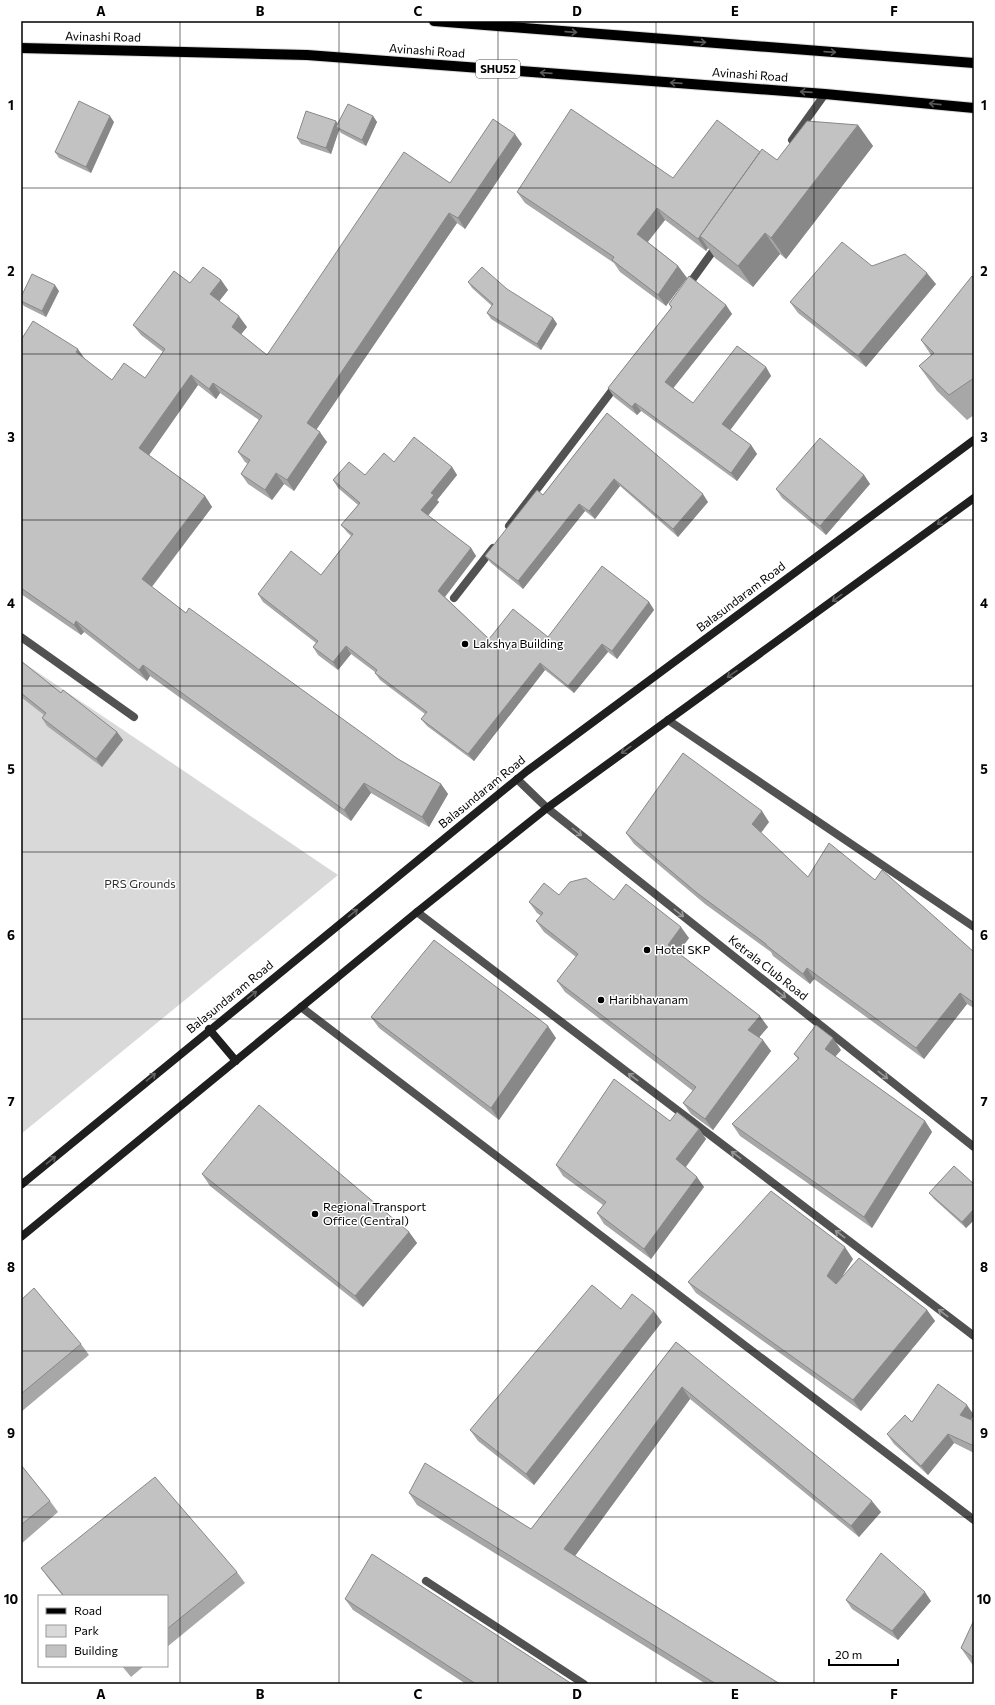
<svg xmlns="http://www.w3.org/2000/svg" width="995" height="1705" viewBox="0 0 995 1705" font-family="Commissioner,sans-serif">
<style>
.green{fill:#d9d9d9}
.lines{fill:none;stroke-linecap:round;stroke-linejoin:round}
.primary-casing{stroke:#dbdbdb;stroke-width:12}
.street{stroke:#525252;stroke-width:8}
.secondary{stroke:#1f1f1f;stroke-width:8}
.primary{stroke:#000;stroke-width:10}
.wall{fill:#a7a7a7}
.shaded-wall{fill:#888}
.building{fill:#c2c2c2;stroke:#888}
.oneway{stroke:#595959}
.oneway2{stroke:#626262}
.oneway3{stroke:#979797}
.grid{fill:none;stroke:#000;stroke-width:1;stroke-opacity:0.55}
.poi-dot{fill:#000;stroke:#fff;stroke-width:1.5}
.labels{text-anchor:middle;stroke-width:3;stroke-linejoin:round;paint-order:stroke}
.shield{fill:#fff;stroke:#4c4c4c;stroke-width:1}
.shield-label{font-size:11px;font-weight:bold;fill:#000}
.street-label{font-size:12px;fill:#000;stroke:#fff}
.poi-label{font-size:12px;fill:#000;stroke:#fff;text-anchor:start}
.park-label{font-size:12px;fill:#303030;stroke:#fff}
.neatline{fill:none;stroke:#000;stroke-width:1.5}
.grid-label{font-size:13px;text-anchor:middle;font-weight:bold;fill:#000}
</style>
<rect width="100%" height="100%" fill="#fff"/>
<path class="green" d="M21,661l317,214 -317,259z"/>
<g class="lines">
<g class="primary-casing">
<path id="primary" d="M434,21l540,42
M21,48l286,7 518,39 149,14"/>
</g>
<path class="street" d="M792,140l33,-46
M687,287l31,-43
M509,526l108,-142
M454,598l39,-50
M21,637l113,80
M668,720l306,207
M517,779l30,29 427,339
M417,912l557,424
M301,1007l673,513
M426,1581l158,103"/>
<path class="secondary" d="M209,1029l27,32
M21,1185l506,-414 447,-331
M21,1237l396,-325 130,-104 427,-310"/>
<use href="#primary" class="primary"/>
</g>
<path class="wall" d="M373,116l4,6 -11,24 -25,-13 -2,-3 -8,24 -30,-10 -4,-6 41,-14z
M114,122l-23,51 -32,-15 -4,-6z
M858,125l15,21 -87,113 -6,-5 -27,33 -38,-29 -7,-10 -2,3 -41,-31 -17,22 30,24 9,12 -21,28 -46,-34 -6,-9 -89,-60 -8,-11 156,-14 87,-26 17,8z
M522,144l-57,85 -8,-6 -141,207 11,12 -33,49 -10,-7 -12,16 -24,-16 -7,-10 7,-10 -3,-2 -7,-10 21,-32 -39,-27 -4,6 -18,-14 -49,70 56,41 7,11 -60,80 34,26 212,146 43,25 7,10 -19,33 -58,-34 -20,28 -201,-145 -3,5 -63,-49 -3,3 -60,-41v-254l63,19 28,21 33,-2 18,-26 -22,-17 -8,-10 57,-42 31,-3 7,10 -9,11 28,26 -6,7 26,21 183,-172z
M872,266l64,18 -70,83 -68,-54 -8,-11z
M974,278v137l-7,5 -30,-29 -18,-25 12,-11 -10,-15z
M468,282l85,36 4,6 -16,26 -50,-31 -4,-6 5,-7 -20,-18z
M59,291l-13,26 -22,-11 -3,-4v-5z
M669,304l57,1 6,9 -59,74 20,15 73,-36 5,9 -41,54 21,15 6,9 -20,27 -96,-70 -4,4 -23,-18 -6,-9 63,-80z
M607,413l101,89 -30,35 -58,-51 -25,33 -10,-8 -62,78 -32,-26 -6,-7 58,-61z
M394,462l58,5 5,8 -20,25 2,2 -11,14 43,32 5,8 -31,41 44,42 59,-2 101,-35 5,8 -37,49 -9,-7 -34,41 -29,-23 -71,91 -47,-35 -6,-7 4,-5 -45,-34 -5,-7v-1l-24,-18 -13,16 -20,-15 -5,-8 3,-4 -53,-41 -5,-8 63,-19 30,-39 -4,-4 -6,-7 17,-20 -20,-17 -5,-8 32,-5z
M864,475l6,9 -44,51 -44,-37 -6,-9z
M21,661l40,32 56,39 6,8 -21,27 -55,-41 -5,-8 2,-3 -23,-18z
M769,822l-8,11 47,44 67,3 99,72v56l-7,-4 -43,55 -110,-80 -4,5 -37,-28 -2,-4 -66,-48 -71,-60 -8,-11z
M559,895l55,5 75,38 -11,15 90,74 -9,10 12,14 -58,79 -22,-16 -8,-11 10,-12 -128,-99 -8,-11 19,-24 -32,-25 -8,-11 5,-5 -4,-3 -8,-11z
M371,1017l185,21 -57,82 -120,-92z
M841,1050l-6,7 90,64 7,11 -60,96 -132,-92 -8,-12 66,-65 -4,-5z
M670,1121l29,8 7,10 -20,28 18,20 -53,72 -47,-35 -7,-11 6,-8 -40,-29 -7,-11z
M202,1174l207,58 8,11 -54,64 -153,-121z
M974,1184v36l-8,8 -32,-29 -5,-6z
M853,1259l-12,19 86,32 8,11 -74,90 -165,-118 -8,-11z
M21,1300l60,44 8,11 -68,57z
M662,1322l-128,163 -56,-44 -8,-11z
M676,1342l205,170 -22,25 -169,-138 -115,157 205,128h-74l-289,-179 -8,-12 122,36z
M974,1415l-3,5 3,1v32l-20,-10 -26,32 -34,-31 -7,-10 25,-12z
M21,1465l29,36 8,11 -37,32z
M41,1568l196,4 8,11 -78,64v-51h-104l-14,-17z
M345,1599l227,85h-106l-113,-74z
M846,1600l85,1 -33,39 -46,-31z
M974,1620v47l-13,-19z
M122,1666h22l-13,11z"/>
<path class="shaded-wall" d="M110,116l4,6 -23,51 -5,-6z
M373,116l4,6 -11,24 -4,-6z
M336,121l4,6h-4l3,3 -8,24 -5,-6z
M858,125l15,21 -87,113 -15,-21z
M515,134l7,10 -57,85 -7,-11z
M657,208l8,12 -20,25 -8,-11z
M449,213l8,10 -143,210 -7,-10z
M765,233l15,21 -27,33 -15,-21z
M700,236l8,12 -2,3 -8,-12z
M678,266l9,12 -21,28 -8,-11z
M927,273l9,11 -70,83 -8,-11z
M221,280l7,10 -11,14 -7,-10z
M55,285l4,6 -13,26 -4,-6z
M726,305l6,9 -61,77 -6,-9z
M239,316l8,11 -8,10 -7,-10z
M553,318l4,6 -16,26 -4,-6z
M78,349l7,10 -9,-7z
M766,367l5,9 -43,57 -6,-9z
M191,375l7,10 -51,73 -8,-10z
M213,383l7,10 -4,6 -7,-10z
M635,403l6,8 -4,4 -5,-8z
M320,432l7,10 -33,49 -7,-11z
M751,445l6,9 -20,27 -6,-8z
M452,467l5,8 -20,25 2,2 -13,16 -5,-8 10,-17z
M276,473l8,11 -12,16 -7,-10z
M864,475l6,9 -44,51 -6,-9z
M614,479l6,7 -25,33 -6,-8z
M703,494l5,8 -30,35 -5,-8z
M205,496l7,11 -63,83 -7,-11z
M579,504l6,7 -62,78 -5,-8z
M471,548l5,8 -32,42 -6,-7z
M649,602l5,8 -37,49 -5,-8z
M76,621l8,11 -3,3 -7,-10z
M602,644l6,8 -34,41 -6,-7z
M346,646l5,8 -13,16 -5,-8z
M540,663l5,7 -71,91 -6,-7z
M143,665l7,11 -3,5 -8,-11z
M117,732l6,8 -21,27 -6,-8z
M364,783l7,10 -20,28 -7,-11z
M441,784l7,10 -19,33 -7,-10z
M762,811l7,11 -10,13 -7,-11z
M681,927l8,11 -14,18 -7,-11z
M807,968l7,11 -4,5 -7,-10z
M960,993l7,11 -43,55 -8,-11z
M760,1016l8,11 -12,14 -8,-11z
M548,1026l8,12 -57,82 -8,-12z
M833,1038l8,12 -9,10 -7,-11z
M763,1040l8,11 -58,79 -8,-11z
M925,1121l7,11 -60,96 -8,-11z
M699,1129l7,10 -22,30 -8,-10z
M697,1177l7,10 -53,72 -7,-10z
M974,1209v11l-8,8 -4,-6z
M409,1232l8,11 -54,64 -8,-11z
M845,1247l8,12 -18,29 -8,-12z
M927,1310l8,11 -74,90 -8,-11z
M654,1311l8,11 -128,163 -8,-11z
M682,1387l8,12 -118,161 -8,-11z
M967,1405l7,10 -7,10 -7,-10z
M948,1434l6,9 -26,32 -7,-9z
M872,1501l9,11 -22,25 -8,-11z
M925,1592l6,9 -33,39 -6,-9z"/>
<path class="building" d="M79,101l31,15 -24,51 -31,-15z
M348,104l25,12 -11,24 -26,-13z
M571,109l102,69 44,-58 43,32 -62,87 -41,-31 -20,26 41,32 -20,29 -46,-35 2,-3 -97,-65z
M306,111l30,10 -10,27 -29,-10z
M493,119l22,15 -57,84 -9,-5 -142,210 13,9 -33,48 -11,-7 -11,17 -24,-16 9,-14 -12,-8 24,-36 -49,-33 -4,6 -18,-14 -52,73 66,48 -63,83 44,34 3,-5 209,151 43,25 -19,33 -58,-34 -20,27 -201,-145 -4,5 -63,-49 -2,4 -53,-37v-209l1,-1 -1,-1v-37l12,-19 45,28 -2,3 36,28 12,-17 21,15 20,-29 -32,-24 41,-54 16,12 13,-16 18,13 -11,14 29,22 -7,11 35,28 137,-203 46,31z
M807,121l51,4 -87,113 -6,-5 -27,33 -38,-30 62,-87 15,11z
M842,242l30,24 33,-12 22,19 -69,83 -68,-54z
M482,267l25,22 46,29 -16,26 -50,-31 6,-9 -25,-22z
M32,274l23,11 -13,26 -21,-10v-4z
M689,276l37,29 -61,77 28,21 44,-57 29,21 -44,57 29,21 -20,28 -96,-70 -3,4 -24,-19 64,-81 -3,-3z
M972,276l2,2v100l-25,17 -30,-29 15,-13 -13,-13z
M607,413l96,81 -30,35 -59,-50 -25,32 -10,-7 -61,77 -33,-25 52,-66 6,5z
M414,437l38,30 -21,26 3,2 -13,15 50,38 -33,43 51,48 24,-30 35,28 54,-71 47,36 -37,49 -10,-7 -34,42 -28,-23 -72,91 -47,-35 6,-7 -52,-39 2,-3 -31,-24 -13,16 -20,-15 5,-6 -60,-47 33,-43 30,24 32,-41 -12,-9 19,-22 -27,-23 16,-18 16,13 19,-22 10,9z
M820,438l44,37 -44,51 -44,-37z
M21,661l40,32 2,-3 54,42 -21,27 -54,-41 4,-5 -25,-20z
M683,753l79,58 -10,13 56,53 21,-34 46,37 7,-10 92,82v51l-14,-10 -44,55 -109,-80 -4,6 -37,-29v-1l-69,-51 -71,-60z
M586,878l28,22 12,-16 55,43 -13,18 92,71 -12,14 15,10 -58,79 -22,-16 13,-16 -139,-106 21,-27 -42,-33 7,-8 -14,-11 15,-19 15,12 11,-13z
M434,940l114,86 -57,82 -120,-91z
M816,1025l17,13 -8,11 100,72 -61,96 -132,-93 67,-66 -5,-4z
M614,1079l56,42 7,-9 22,17 -23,30 21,18 -53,72 -47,-36 9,-11 -50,-37z
M259,1105l150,127 -54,64 -153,-122z
M954,1166l20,18v25l-12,13 -33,-29z
M771,1191l74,56 -18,29 9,8 23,-26 68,52 -74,90 -165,-118z
M592,1285l29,24 11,-15 22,17 -128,163 -56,-44z
M34,1288l47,56 -60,50v-94z
M676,1342l196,159 -21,25 -169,-139 -118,162 216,135h-64l-307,-191 16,-30 106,66z
M938,1384l29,21 -7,10 14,6v25l-26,-12 -27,32 -34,-32 18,-19 7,7z
M21,1465l29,36 -29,24z
M155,1477l82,95 -70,57v-33h-103l-23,-28z
M881,1553l44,39 -33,39 -46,-31z
M372,1554l200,130h-96l-131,-85z
M974,1620v38l-13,-10z"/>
<defs><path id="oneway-shaft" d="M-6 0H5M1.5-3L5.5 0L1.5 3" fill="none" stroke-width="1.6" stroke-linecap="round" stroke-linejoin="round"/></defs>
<g class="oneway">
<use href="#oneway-shaft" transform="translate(571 32) rotate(4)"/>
<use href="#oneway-shaft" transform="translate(700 42) rotate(4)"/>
<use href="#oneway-shaft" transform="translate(830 52) rotate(4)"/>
<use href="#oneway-shaft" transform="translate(546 73) rotate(-176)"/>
<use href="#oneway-shaft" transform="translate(676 83) rotate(-176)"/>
<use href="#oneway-shaft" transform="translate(806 92) rotate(-176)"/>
<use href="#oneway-shaft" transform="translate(935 104) rotate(-174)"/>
</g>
<g class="oneway2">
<use href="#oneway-shaft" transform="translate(942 521) rotate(144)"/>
<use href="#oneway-shaft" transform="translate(837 598) rotate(144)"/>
<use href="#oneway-shaft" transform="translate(732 674) rotate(145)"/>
<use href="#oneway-shaft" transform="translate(626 750) rotate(144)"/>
<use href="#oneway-shaft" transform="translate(353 913) rotate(-39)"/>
<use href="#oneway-shaft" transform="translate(252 995) rotate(-39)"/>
<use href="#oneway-shaft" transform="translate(151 1077) rotate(-40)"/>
<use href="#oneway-shaft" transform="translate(51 1160) rotate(-40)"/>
</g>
<g class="oneway3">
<use href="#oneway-shaft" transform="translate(577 832) rotate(38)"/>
<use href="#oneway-shaft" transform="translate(679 913) rotate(38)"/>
<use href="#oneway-shaft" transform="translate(781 994) rotate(38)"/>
<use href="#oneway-shaft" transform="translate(883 1075) rotate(38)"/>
<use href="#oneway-shaft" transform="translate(633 1077) rotate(-143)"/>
<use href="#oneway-shaft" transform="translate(736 1155) rotate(-143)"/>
<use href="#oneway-shaft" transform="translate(840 1234) rotate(-143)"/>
<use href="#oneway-shaft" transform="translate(943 1313) rotate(-143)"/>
</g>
<path class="grid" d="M180,21v1663M339,21v1663M498,21v1663M656,21v1663M814,21v1663M21,188h953M21,354h953M21,520h953M21,686h953M21,852h953M21,1019h953M21,1185h953M21,1351h953M21,1517h953"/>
<g class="poi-dot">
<circle cx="465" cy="644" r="4"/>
<circle cx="647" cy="950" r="4"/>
<circle cx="601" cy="1000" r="4"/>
<circle cx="315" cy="1214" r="4"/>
</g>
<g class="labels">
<rect class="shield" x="476" y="60" width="44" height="18" rx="3"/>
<g class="shield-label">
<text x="498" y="73">SHU52</text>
</g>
<g class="street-label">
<text transform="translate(103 37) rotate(1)" y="4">Avinashi Road</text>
<text transform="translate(427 51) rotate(4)" y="4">Avinashi Road</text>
<text transform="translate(750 75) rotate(4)" y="4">Avinashi Road</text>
<text transform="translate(741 597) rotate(-37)" y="4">Balasundaram Road</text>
<text transform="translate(482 792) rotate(-39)" y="4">Balasundaram Road</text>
<text transform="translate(768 968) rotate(38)" y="4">Ketrala Club Road</text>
<text transform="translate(230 997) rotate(-39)" y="4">Balasundaram Road</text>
</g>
<g class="poi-label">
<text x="473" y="648">Lakshya Building</text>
<text x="655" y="954">Hotel SKP</text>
<text x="609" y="1004">Haribhavanam</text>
<text x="323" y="1211">Regional Transport<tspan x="323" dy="14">Office (Central)</tspan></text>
</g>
<g class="park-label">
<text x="140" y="888">PRS Grounds</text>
</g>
</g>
<rect width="995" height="1705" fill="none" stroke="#ffffff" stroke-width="44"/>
<rect x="38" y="1595" width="130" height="72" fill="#ffffff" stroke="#999999"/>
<rect x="46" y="1608" width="20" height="6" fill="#000000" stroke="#999999"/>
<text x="74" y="1615" font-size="12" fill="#000000">Road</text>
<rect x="46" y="1625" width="20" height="12" fill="#d9d9d9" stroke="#999999"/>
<text x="74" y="1635" font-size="12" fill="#000000">Park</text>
<rect x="46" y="1645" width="20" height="12" fill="#c2c2c2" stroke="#999999"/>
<text x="74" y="1655" font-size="12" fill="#000000">Building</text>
<path d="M829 1659v6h69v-6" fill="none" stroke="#000000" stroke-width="2"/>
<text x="835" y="1659" font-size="12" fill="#000000" stroke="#ffffff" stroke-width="3" paint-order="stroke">20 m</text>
<rect x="22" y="22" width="951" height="1661" class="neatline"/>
<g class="grid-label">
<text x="101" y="16">A</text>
<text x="260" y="16">B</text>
<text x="418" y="16">C</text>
<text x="577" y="16">D</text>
<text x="735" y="16">E</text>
<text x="894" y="16">F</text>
<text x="11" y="110">1</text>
<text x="984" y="110">1</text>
<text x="11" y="276">2</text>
<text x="984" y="276">2</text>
<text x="11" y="442">3</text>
<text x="984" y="442">3</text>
<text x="11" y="608">4</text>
<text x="984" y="608">4</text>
<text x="11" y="774">5</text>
<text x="984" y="774">5</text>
<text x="11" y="940">6</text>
<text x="984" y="940">6</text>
<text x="11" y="1106">7</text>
<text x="984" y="1106">7</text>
<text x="11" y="1272">8</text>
<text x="984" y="1272">8</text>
<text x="11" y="1438">9</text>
<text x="984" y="1438">9</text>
<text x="11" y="1604">10</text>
<text x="984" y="1604">10</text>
<text x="101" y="1699">A</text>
<text x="260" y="1699">B</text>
<text x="418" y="1699">C</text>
<text x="577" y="1699">D</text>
<text x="735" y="1699">E</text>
<text x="894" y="1699">F</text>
</g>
</svg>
